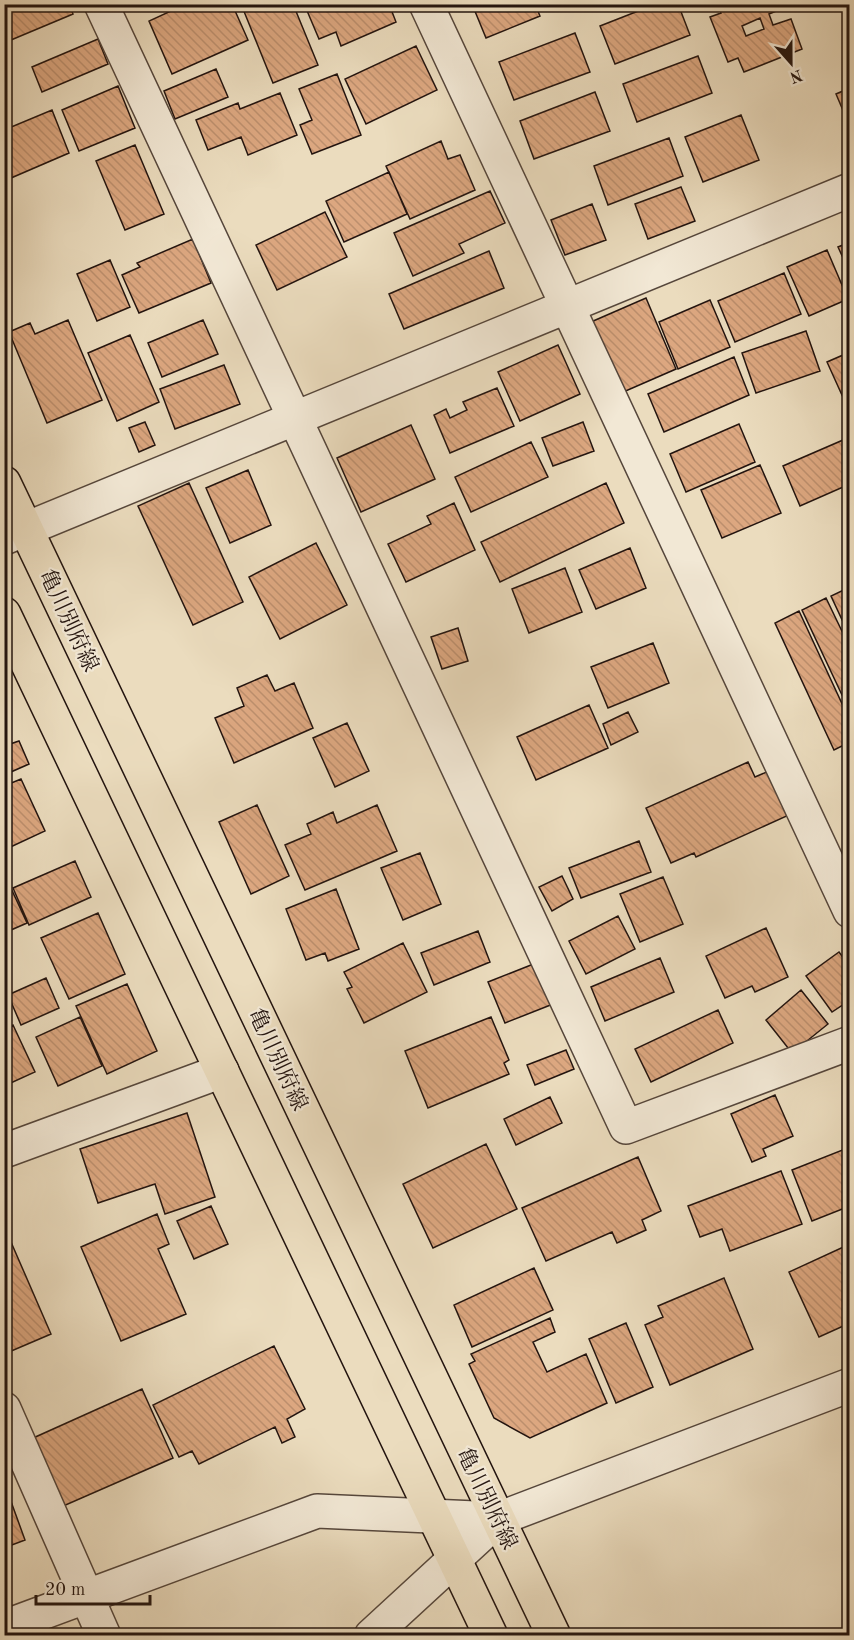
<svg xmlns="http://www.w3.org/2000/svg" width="854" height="1640" viewBox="0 0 854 1640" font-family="'Old Standard TT','Noto Serif JP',serif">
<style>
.building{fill:url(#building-back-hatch);stroke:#23140f;stroke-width:1.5;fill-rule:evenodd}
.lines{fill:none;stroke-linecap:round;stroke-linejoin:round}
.minor-casing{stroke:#55463b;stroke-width:36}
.major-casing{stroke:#23140f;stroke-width:36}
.minor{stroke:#f2e8d5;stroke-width:33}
.major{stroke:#ebdcbe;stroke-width:33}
.labels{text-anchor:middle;stroke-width:4.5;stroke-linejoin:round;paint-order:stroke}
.street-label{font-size:22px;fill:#23140f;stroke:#f2e8d5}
</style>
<defs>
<pattern id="building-back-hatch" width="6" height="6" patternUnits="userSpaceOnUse" patternTransform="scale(1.5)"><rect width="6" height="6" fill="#dca780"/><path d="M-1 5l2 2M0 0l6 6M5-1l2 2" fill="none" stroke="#bc8f6d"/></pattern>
</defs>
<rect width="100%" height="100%" fill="#ebdcbe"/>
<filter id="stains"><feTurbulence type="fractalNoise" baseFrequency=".00333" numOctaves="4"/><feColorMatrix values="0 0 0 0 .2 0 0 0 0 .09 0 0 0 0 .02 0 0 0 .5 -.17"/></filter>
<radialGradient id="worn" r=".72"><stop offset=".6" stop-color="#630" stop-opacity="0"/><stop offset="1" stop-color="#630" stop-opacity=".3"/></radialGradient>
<path class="building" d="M4,4h65l4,10 -62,26 -7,-14z
M186,4h46l16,36 -76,34 -23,-53z
M241,4h52l25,61 -45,18z
M307,4h82l7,18 -55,24 -5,-14 -17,7 -14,-33z
M472,4h63l5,12 -54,22z
M656,4h22l12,31 -75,29 -15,-38z
M717,4h68l1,3 -17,7 4,11 18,-6 11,30 -58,23 -6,-14 -10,4 -18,-45 11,-4zM760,18l4,11 -18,7 -4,-10z
M575,33l15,39 -76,28 -15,-38z
M98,39l10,25 -66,28 -10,-25z
M416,46l21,44 -71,34 -21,-45z
M698,56l14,37 -75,29 -14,-38z
M216,69l12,28 -53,22 -11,-28z
M337,74l24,61 -49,19 -12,-29 12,-5 -13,-31z
M118,86l17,42 -56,23 -17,-41z
M850,88v39l-14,-33z
M595,92l15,39 -76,28 -14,-38z
M280,93l17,42 -49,20 -7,-18 -33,13 -12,-30 42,-17 2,6z
M52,110l17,43 -65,28v-51z
M741,115l18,45 -56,22 -18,-45z
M669,138l14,38 -75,29 -14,-39z
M441,141l7,18 12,-4 15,35 -65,29 -24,-53z
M135,145l29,69 -39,16 -29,-69z
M389,172l18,42 -63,28 -18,-41z
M681,187l14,34 -47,18 -13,-35z
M490,191l15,32 -46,21 5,9 -51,23 -19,-43z
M592,204l14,36 -41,15 -14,-35z
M325,212l22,45 -70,33 -21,-45z
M193,239l18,44 -72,30 -17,-38 18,-8 -3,-4z
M850,242v31l-12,-26z
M827,250l21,49 -39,17 -22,-49z
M489,251l15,37 -100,41 -15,-35z
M110,260l20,47 -33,14 -20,-47z
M784,273l17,41 -66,28 -17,-41z
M646,298l30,71 -55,24 -30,-71z
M710,300l20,47 -52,22 -19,-47z
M68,320l34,80 -55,23 -38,-91 21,-9 5,11z
M203,320l15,34 -56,23 -14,-34z
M806,331l14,40 -64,22 -14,-40z
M130,335l29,67 -42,19 -29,-68z
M558,345l22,49 -60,27 -22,-49z
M850,352v50l-4,2 -19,-42z
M734,357l15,38 -85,37 -16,-38z
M224,365l16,39 -65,25 -15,-40z
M497,388l17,38 -64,27 -16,-38 12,-6 4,9 17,-8 -4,-8z
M145,422l10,23 -16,7 -10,-24z
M583,422l11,29 -41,15 -11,-28z
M739,424l16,38 -69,30 -16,-38z
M411,425l24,54 -74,33 -24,-54z
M850,437v47l-50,22 -17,-40z
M531,442l17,35 -77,35 -16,-35z
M760,465l21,48 -59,25 -21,-48z
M248,470l23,55 -41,18 -24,-55z
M189,483l54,119 -50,23 -55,-119z
M606,483l18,40 -124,59 -19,-40z
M454,503l21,47 -69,32 -18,-38 43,-20 -4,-8z
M316,543l31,62 -67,34 -31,-62z
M630,548l16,40 -50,21 -17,-39z
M565,568l17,44 -53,21 -17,-44z
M850,587v50l-19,-41z
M826,598l24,50v64l-48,-102z
M799,611l51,110v21l-16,8 -59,-127z
M458,628l10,33 -26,8 -11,-32z
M653,643l16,40 -61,25 -17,-41z
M267,675l8,16 19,-8 19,45 -79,35 -19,-45 29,-12 -7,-18z
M589,705l19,43 -72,32 -19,-43z
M628,712l10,20 -27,13 -8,-21z
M347,723l22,48 -34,16 -22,-49z
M4,733l6,11 9,-3 10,23 -25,11z
M748,762l7,15 14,-6 20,44 -93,42 -2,-4 -23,10 -25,-55z
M21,779l24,52 -41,19v-64z
M257,805l32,71 -38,18 -32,-72z
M377,805l20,46 -92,39 -20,-45 26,-11 -4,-10 26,-12 4,11z
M639,841l12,31 -70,26 -12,-30z
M420,853l21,51 -38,16 -22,-52z
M75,861l16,36 -62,28 -16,-37z
M562,876l11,23 -21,12 -13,-24z
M663,877l20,47 -43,18 -20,-48z
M10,886l17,37 -23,10v-44z
M336,889l23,60 -31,12 -3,-8 -19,7 -20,-51z
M98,913l27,61 -56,25 -28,-61z
M618,916l17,33 -49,25 -17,-33z
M766,928l22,49 -33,15 -3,-6 -27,12 -19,-42z
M478,931l12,31 -56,23 -13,-32z
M403,943l24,49 -63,31 -17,-34 5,-2 -8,-15z
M839,952l11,15v33l-18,12 -26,-36z
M660,958l14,34 -69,29 -14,-34z
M536,963l17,41 -48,19 -17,-41z
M46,978l13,30 -38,17 -13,-30z
M127,984l30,67 -50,23 -31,-68z
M801,990l27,34 -36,29 -26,-33z
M718,1010l15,33 -82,39 -16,-33z
M80,1017l22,49 -44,20 -22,-49z
M491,1017l18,43 -5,3 5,11 -81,34 -23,-57z
M13,1025l22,47 -31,14v-56z
M566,1050l8,19 -39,16 -8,-20z
M775,1095l18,41 -30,13 3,7 -14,6 -21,-48z
M550,1097l12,26 -46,22 -12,-26z
M187,1113l28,84 -50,17 -10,-30 -57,19 -18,-54z
M486,1144l31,65 -84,39 -30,-64z
M850,1147v59l-38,15 -20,-51z
M638,1157l23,54 -19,9 4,10 -29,13 -5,-11 -66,29 -24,-53z
M781,1171l21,53 -72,27 -8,-22 -22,8 -12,-31z
M211,1206l17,38 -34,15 -17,-38z
M157,1214l12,30 -11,5 28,65 -65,27 -40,-94z
M4,1226l47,108 -42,18 -5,-11z
M850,1244v79l-31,14 -30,-65z
M534,1268l19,42 -81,37 -18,-42z
M724,1278l29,71 -83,36 -25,-60 18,-8 -5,-11z
M550,1318l5,14 -22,10 14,30 39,-18 21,49 -77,35 -36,-20 -25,-54 6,-3 -4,-7z
M626,1323l27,64 -37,16 -27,-64z
M274,1346l31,63 -18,10 8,18 -13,6 -7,-16 -76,37 -7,-13 -13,6 -26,-52z
M142,1389l31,69 -112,49 -30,-68z
M9,1496l16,44 -21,8v-50z"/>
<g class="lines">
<g class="minor-casing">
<path id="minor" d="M101,4l525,1123 224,-84
M426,4l424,907
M4,538l846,-348
M4,1151l218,-80
M4,1409l100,227
M4,1627l313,-116 181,8
M371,1636l127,-117 352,-134"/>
</g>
<g class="major-casing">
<path id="major" d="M4,483l550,1153
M4,614l487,1022"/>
</g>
<use href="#minor" class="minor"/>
<use href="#major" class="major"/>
</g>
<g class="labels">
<g class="street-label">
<text transform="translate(70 620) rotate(65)" y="8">亀川別府線</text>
<text transform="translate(279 1059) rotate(65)" y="8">亀川別府線</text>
<text transform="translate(488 1498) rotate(64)" y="8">亀川別府線</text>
</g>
</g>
<rect width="854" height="1640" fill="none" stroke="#ebdcbe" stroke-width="24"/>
<rect x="6" y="6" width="842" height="1628" fill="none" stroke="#23140f" stroke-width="3"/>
<rect x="12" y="12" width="830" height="1616" fill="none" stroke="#23140f" stroke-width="1.5"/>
<g transform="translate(791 63) rotate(159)" stroke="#f2e8d5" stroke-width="4.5" paint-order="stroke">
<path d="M0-4.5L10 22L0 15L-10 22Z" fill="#23140f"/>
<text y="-9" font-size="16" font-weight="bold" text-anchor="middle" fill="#23140f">N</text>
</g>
<path d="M36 1595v9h114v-9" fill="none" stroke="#23140f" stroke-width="3"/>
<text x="45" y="1595" font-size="18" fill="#23140f" stroke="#f2e8d5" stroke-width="4.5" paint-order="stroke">20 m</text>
<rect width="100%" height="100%" filter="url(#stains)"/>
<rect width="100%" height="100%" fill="url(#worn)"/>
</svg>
